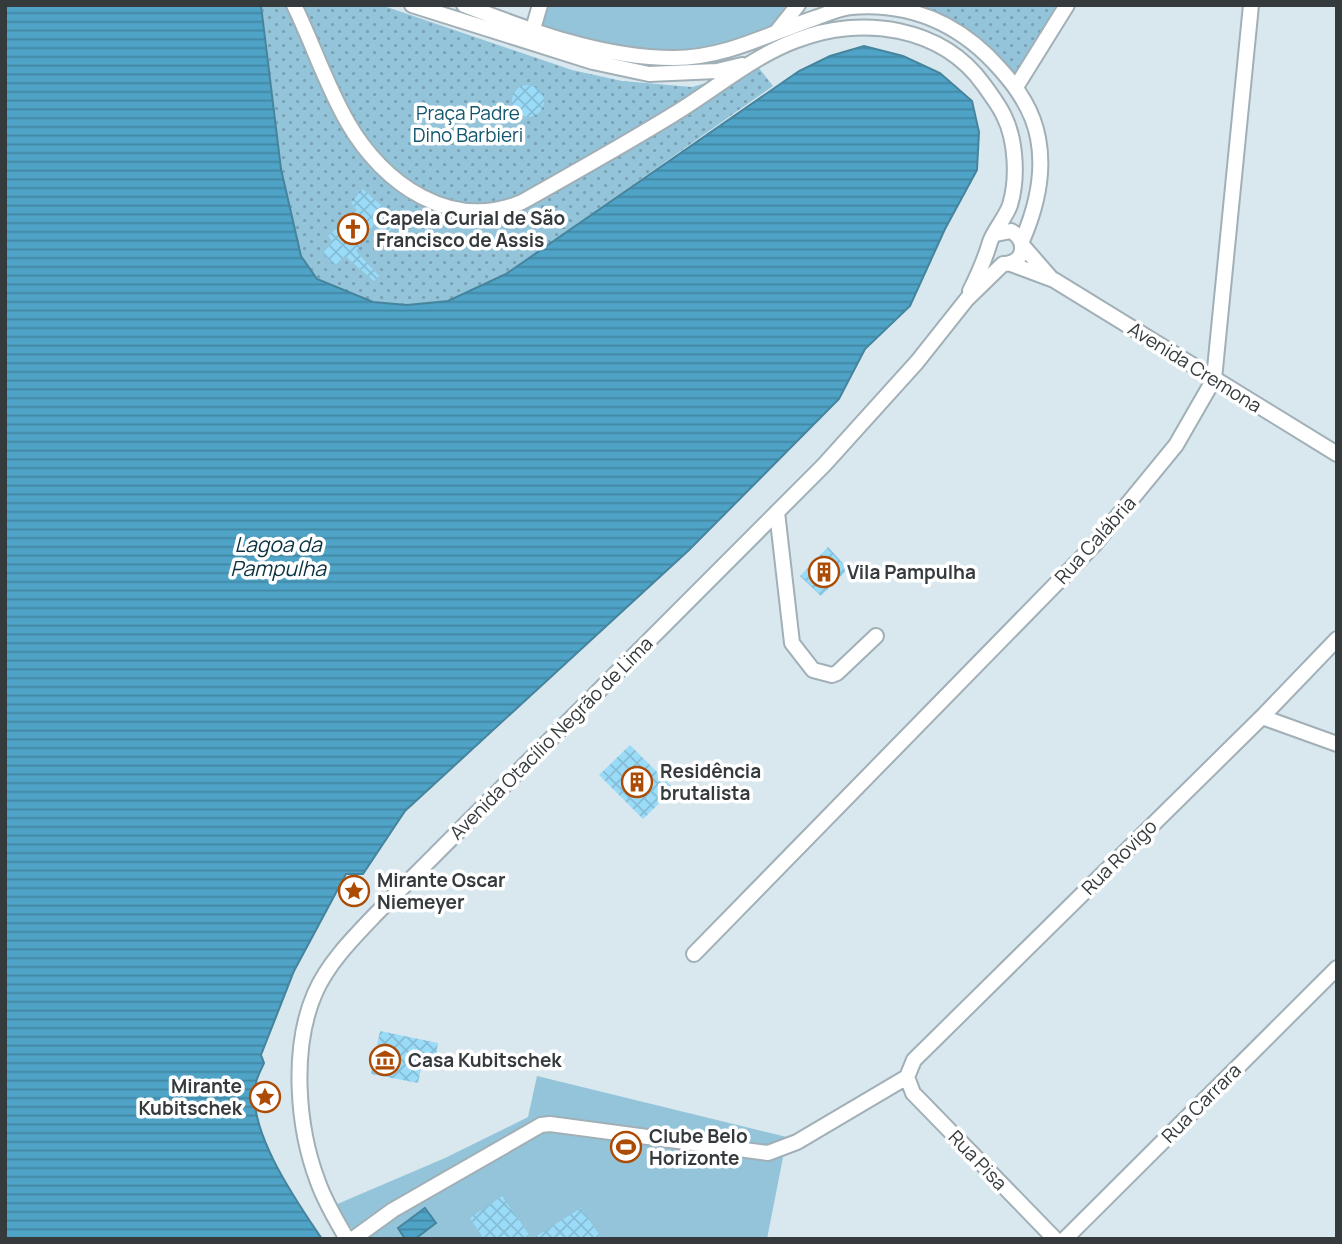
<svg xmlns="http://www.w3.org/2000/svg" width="1342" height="1244" viewBox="0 0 1342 1244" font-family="Manrope,sans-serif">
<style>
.park{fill:url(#park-dots)}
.pitch{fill:#93c4da}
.water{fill:url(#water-rules);stroke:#46849d;stroke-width:2}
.building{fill:url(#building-cross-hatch)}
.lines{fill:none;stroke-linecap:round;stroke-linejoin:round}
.minor-casing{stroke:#a1afb6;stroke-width:18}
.minor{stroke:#fff;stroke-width:14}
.labels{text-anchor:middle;stroke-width:7;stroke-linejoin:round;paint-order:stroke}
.park-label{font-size:19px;fill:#11566e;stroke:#fff}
.poi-label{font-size:19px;font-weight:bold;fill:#353b3d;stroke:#fff;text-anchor:start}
.street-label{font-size:19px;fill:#353b3d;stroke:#fff}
.water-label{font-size:21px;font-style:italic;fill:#0a3241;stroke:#fff}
</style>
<defs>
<pattern id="park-dots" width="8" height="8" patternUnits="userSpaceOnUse" patternTransform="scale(1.75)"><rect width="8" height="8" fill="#93c4da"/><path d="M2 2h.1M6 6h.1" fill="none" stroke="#79a0b2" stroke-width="1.8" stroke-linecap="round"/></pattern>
<pattern id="water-rules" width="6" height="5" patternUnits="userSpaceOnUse" patternTransform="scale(1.75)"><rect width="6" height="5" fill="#4ea3c6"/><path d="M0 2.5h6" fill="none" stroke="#4286a2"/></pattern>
<pattern id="building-cross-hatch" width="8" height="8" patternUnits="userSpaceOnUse" patternTransform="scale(1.75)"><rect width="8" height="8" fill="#9adbf8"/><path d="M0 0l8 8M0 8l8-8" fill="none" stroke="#85bdd6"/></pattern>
</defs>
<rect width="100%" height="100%" fill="#d9e8ef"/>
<path class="park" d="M262,5h119l191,65 50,11 70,6 67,-19 14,18 -267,188 -58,27 -41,4 -34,-3 -56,-23 -16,-23 -20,-87z
M849,5h218l-50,86 -28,-34 -70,-40z"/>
<path class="pitch" d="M545,5h241l-14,22 -86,29 -58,-1 -92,-22z
M537,1076l250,61 -20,102h-408l-24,-34 110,-47 83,-41z"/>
<path class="water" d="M5,5h256l20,164 20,87 16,23 56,23 34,3 41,-4 58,-27 293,-203 31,-15 34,-10 39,10 37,17 32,28 7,31 -2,38 -32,59 -35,77 -45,43 -26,50 -150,151 -284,261 -42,63h-17l-52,97 -33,84 3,8c-3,7 -7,14 -8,20 -11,45 41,119 66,156h-317z
M425,1208l11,15 -21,16h-10l-7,-11z"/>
<path class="building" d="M512 101a16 16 0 1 1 32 0a16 16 0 1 1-32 0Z
M363,189l36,33 -13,12 -12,-10 -18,27 23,25 -5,5 -29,-25 -10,10 -13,-13 11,-11 -5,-6 29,-26 -6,-7z
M828,547l20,22 -27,27 -21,-20z
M630,745l44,44 -31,30 -44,-44z
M380,1031l58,12 -2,13 -12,-2 -6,29 -47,-9z
M502,1196l30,43 49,-31 21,31h-118l-14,-21z"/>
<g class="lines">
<g class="minor-casing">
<path id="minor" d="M294,5c19,39 32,80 54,118 35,61 103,109 174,79 51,-29 102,-57 152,-88 40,-24 79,-58 123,-74 64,-25 145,-14 187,45 7,10 15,20 20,31 12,24 14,63 6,89 -4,12 -17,27 -20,37 -5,17 -12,33 -20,49
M412,5l181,57 56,12 68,-3 25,-6
M464,5c67,26 138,53 210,53 51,0 94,-24 141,-40 12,-4 24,-10 36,-11 61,-5 110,17 150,63 18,20 32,41 37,68 7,36 -2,71 -16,103
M533,29l7,-24
M778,30l20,-25
M1016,87l51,-82
M996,234l15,-3c17,10 14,32 -7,33
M1023,246l27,31
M1011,264l43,16 283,174
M777,512l15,131 21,27 19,5 5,-2 39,-37
M1262,717l75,27
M694,954l400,-409 82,-100 38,-66 37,-374
M907,1077l7,-17 348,-343 75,-78
M907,1077l6,16 142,146
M347,1239c-11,-19 -22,-37 -29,-57 -21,-55 -27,-134 -3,-189 13,-30 39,-56 62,-80l447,-448 93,-103 50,-63 36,-35
M353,1239l40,-29 148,-85 9,-1 218,29 29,-11 110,-65
M1065,1239l272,-271"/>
</g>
<use href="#minor" class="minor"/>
</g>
<defs>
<g id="church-ring" transform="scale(1.575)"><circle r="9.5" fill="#fff" stroke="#ac4b04" stroke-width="1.5"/><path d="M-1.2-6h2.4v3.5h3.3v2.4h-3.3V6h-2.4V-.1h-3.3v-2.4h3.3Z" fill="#ac4b04"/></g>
<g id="building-ring" transform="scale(1.575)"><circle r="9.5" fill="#fff" stroke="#ac4b04" stroke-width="1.5"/><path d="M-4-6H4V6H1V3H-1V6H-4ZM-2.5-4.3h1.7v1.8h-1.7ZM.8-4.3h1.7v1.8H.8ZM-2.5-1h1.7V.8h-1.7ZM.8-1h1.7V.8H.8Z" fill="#ac4b04"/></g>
<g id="sight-ring" transform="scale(1.575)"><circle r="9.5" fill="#fff" stroke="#ac4b04" stroke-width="1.5"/><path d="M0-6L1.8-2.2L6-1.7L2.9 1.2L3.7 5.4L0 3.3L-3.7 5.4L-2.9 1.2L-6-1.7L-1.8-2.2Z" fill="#ac4b04"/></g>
<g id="museum-ring" transform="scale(1.575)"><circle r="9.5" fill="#fff" stroke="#ac4b04" stroke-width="1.5"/><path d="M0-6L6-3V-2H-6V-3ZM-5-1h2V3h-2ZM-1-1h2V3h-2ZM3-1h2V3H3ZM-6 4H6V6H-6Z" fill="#ac4b04"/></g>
<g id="stadium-ring" transform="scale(1.575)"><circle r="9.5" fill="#fff" stroke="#ac4b04" stroke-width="1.5"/><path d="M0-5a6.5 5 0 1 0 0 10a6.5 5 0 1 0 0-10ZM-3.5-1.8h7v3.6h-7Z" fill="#ac4b04"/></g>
</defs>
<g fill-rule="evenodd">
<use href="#church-ring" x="353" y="229"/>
<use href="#building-ring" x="824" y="572"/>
<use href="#building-ring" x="637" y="782"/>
<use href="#sight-ring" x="354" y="891"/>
<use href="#museum-ring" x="385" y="1060"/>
<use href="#sight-ring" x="265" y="1097"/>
<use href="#stadium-ring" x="626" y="1147"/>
</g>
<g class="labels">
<g class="park-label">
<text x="468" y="120">Praça Padre<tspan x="468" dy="22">Dino Barbieri</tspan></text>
</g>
<g class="poi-label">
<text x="376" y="225">Capela Curial de São<tspan x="376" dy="22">Francisco de Assis</tspan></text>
<text x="847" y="579">Vila Pampulha</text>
<text x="660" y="778">Residência<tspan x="660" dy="22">brutalista</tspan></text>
<text x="377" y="887">Mirante Oscar<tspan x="377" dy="22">Niemeyer</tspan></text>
<text x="408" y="1067">Casa Kubitschek</text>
<text x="242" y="1093" text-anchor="end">Mirante<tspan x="242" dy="22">Kubitschek</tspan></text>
<text x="649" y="1143">Clube Belo<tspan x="649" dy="22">Horizonte</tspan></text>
</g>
<g class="street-label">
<text transform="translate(1195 367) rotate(32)" y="7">Avenida Cremona</text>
<text transform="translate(1095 540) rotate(-48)" y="7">Rua Calábria</text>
<text transform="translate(551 738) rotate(-45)" y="7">Avenida Otacílio Negrão de Lima</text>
<text transform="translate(1119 857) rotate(-45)" y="7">Rua Rovigo</text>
<text transform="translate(1201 1103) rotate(-45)" y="7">Rua Carrara</text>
<text transform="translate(978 1160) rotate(46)" y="7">Rua Pisa</text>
</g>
<g class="water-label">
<text x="278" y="552">Lagoa da<tspan x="278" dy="24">Pampulha</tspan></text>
</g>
</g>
<rect width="1342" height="1244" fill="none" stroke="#353b3d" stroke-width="14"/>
</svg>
